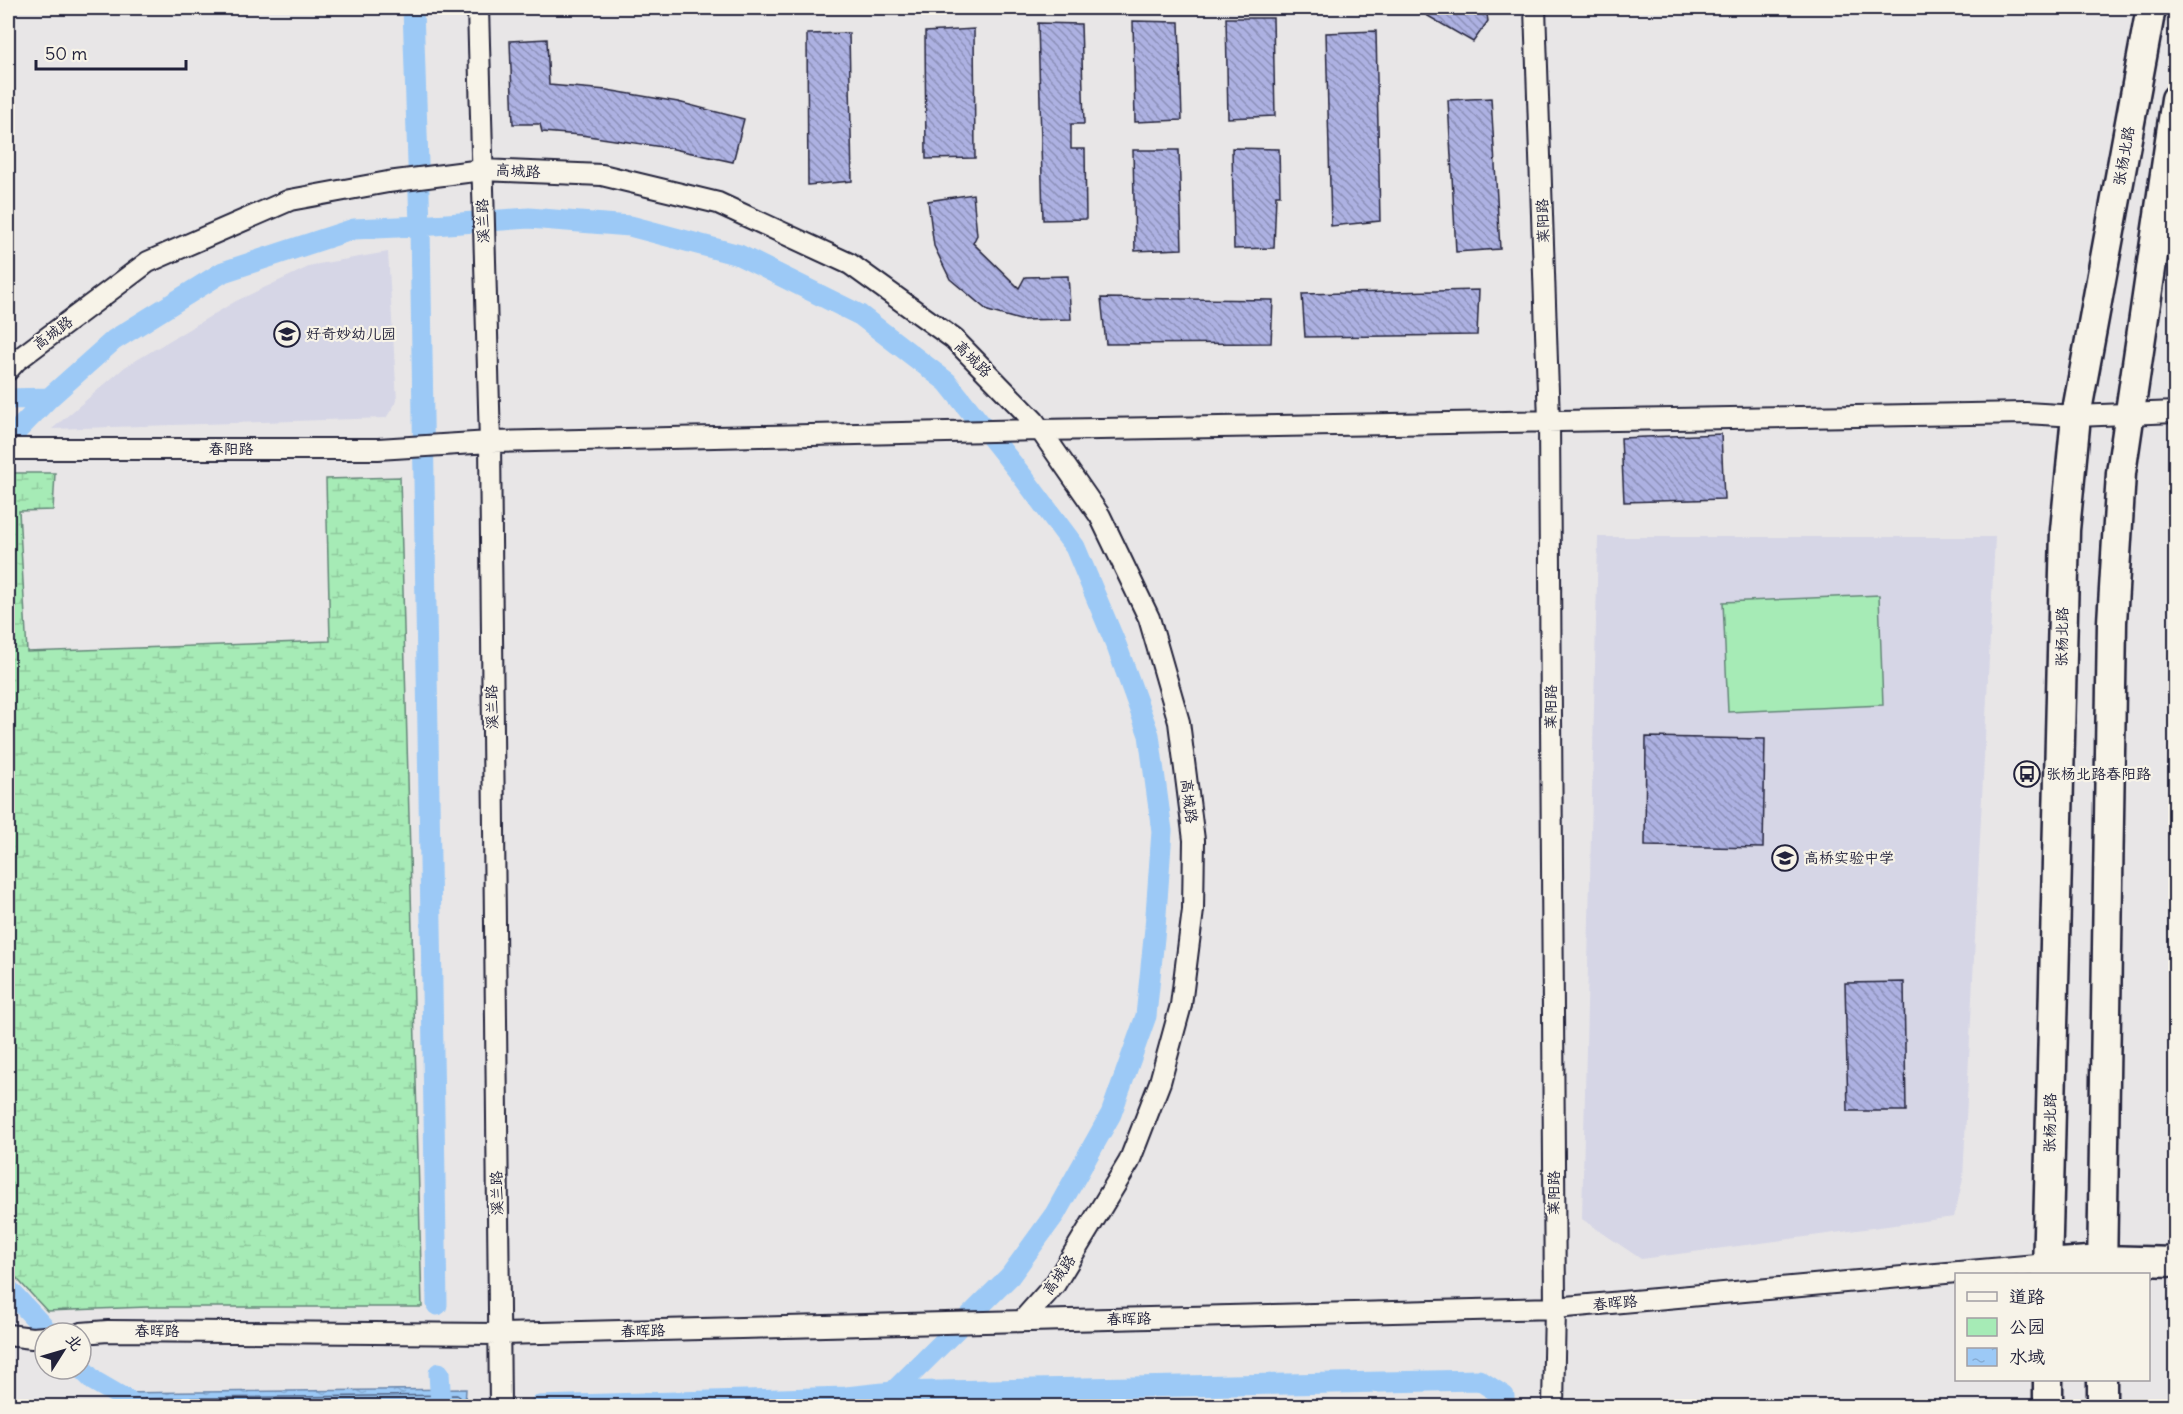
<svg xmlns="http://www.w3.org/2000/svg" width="2183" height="1414" viewBox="0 0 2183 1414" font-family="Delius,'LXGW WenKai TC',sans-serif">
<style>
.built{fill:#d6d6e6}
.wetland{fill:url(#wetland-marsh);stroke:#648678;stroke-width:1.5}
.park{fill:#a6ebb6;stroke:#648678;stroke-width:1.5}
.water{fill:url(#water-ripples);stroke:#6b86ab;stroke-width:1.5}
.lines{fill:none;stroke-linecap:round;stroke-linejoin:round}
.shore{stroke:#536586;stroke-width:1.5}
.canal{stroke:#9cc9f6;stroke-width:21}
.building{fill:url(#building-back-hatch);stroke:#22223b;stroke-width:1.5}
.minor-casing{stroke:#22223b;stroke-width:24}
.secondary-casing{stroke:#22223b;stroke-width:33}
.minor{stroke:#f7f3e8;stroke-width:20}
.secondary{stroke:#f7f3e8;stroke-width:28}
.labels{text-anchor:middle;stroke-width:4.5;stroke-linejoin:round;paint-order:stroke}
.street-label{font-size:15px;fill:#22223b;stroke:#f7f3e8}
.poi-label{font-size:15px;fill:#22223b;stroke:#f7f3e8;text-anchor:start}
</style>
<defs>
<pattern id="wetland-marsh" width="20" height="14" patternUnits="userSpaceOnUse" patternTransform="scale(1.5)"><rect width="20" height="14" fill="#a6ebb6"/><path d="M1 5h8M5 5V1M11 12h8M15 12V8" fill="none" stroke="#8fc99d"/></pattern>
<pattern id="water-ripples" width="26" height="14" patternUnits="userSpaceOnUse" patternTransform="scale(1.5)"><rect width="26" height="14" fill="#9cc9f6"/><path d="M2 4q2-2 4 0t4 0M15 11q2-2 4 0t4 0" fill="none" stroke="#86acd4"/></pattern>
<pattern id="building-back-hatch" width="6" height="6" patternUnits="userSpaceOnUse" patternTransform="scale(1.5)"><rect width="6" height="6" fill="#adb1e2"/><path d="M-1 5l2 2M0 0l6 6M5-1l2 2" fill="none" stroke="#8c90b8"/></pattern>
</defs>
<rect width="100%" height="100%" fill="#e8e6e7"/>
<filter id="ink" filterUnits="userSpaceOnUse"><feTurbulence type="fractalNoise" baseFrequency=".0167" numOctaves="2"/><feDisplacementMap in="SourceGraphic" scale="12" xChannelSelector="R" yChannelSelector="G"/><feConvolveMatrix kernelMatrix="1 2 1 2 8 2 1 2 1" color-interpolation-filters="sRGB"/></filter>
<g filter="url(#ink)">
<path class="built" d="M388,252l9,149 -11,17 -334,11 73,-62 111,-66 77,-36z
M1598,537h397l-32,642 -9,38 -313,42 -59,-40z"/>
<path class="wetland" d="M8,473h47l-2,37 -34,1 8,141 303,-11 -4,-162 74,-2 22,830h-275l-100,4 -39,-42z"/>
<path class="park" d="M1879,595l4,110 -155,7 -5,-110z"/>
<path class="water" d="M466,1389l-1,17h-347l-1,-13z"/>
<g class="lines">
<path class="shore" d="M123,1406l1,-5 2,-2 331,-4 3,2v9
M133,1406l316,-3 3,3"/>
<path class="canal" d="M413,8l7,218 17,1079
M8,399l41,-1
M8,440l41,-42 65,-58 109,-68 131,-43 66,-3 109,-8 101,8 109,29 121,60 87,67 76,95 52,70 42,100 32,88 13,96 -7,97 -9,88 -35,98 -56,100 -45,62 -117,116
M8,1289l41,44
M81,1368l13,13 43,25
M439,1373l2,33
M539,1406l307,-9 47,-5 586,-12 25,16v10"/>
</g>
<path class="building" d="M1414,8h72l2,13 -15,21z
M1226,18h47l2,98 -47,2z
M1133,21l46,1 3,98 -47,2z
M1038,23l43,1 3,100h-13v25h14l1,70 -43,1z
M974,29l1,129 -49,1 -1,-127z
M1376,31l4,190 -49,5 -5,-193z
M849,33l3,148 -44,4 -1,-151z
M547,39l2,46 58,5 71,12 66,17 -11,43 -64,-14 -88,-13 -39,-3 -2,-8h-27l-3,-83z
M1491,98l9,151 -44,3 -8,-152z
M1232,148l47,1 1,46h-4l-2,53 -40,1z
M1133,150h46l3,99 -47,2z
M973,194l4,41 -4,8 46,45 6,-11 43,-1 3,43 -51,1 -32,-9 -38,-32 -16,-33 -6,-45z
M1479,290l-2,45 -172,2 -3,-43z
M1101,298l172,2 -2,43 -165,1z
M1721,434l3,65 -100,3 -3,-64z
M1646,737l119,2 -2,109 -118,-2z
M1904,982l2,129h-58l-3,-128z"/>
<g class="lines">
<g class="minor-casing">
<path id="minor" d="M478,8l12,434 10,964
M1535,8l14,413 6,887 -2,98
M8,370l8,-9 132,-99 142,-62 98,-18 94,-12 120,5 116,28 132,61 104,75 80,82 66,95 49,102 30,104 15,118 -1,70 -12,95 -21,77 -31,80 -74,122 -33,37
M8,449h370l112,-7 550,-12 986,-17 50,3 100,-4
M81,1333l27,-2 391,3 1056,-26 492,-44
M8,1335l24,3 13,-1"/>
</g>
<g class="secondary-casing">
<path id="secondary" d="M2047,1264l55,-4 74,2
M2047,1274l18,-744 11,-114 75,-408
M2102,1274l10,-652 9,-149 55,-374
M2048,1380v26
M2102,1406v-26"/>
</g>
<use href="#minor" class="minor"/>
<use href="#secondary" class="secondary"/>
</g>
</g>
<defs>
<g id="school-ring" transform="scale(1.35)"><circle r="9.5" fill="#f7f3e8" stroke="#22223b" stroke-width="1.5"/><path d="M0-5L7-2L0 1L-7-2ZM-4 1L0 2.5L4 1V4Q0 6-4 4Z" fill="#22223b"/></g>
<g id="bus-ring" transform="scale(1.35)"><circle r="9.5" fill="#f7f3e8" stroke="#22223b" stroke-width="1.5"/><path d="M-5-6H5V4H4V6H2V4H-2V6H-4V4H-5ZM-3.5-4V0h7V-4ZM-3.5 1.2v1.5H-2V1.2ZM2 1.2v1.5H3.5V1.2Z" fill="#22223b"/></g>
</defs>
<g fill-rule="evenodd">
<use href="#school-ring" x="287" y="334"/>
<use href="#bus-ring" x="2027" y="774"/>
<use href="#school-ring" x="1785" y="858"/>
</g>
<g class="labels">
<g class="street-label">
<text transform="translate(2124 156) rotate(-80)" y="5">张杨北路</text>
<text transform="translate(518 171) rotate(3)" y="5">高城路</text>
<text transform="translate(483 221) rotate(-92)" y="5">溪兰路</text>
<text transform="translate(1543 221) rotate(-92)" y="5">莱阳路</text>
<text transform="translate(53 333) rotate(-37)" y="5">高城路</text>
<text transform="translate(973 359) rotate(45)" y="5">高城路</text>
<text x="231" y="454">春阳路</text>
<text transform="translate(2062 637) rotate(-89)" y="5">张杨北路</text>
<text transform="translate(492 707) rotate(-91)" y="5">溪兰路</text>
<text transform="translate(1551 707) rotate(-90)" y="5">莱阳路</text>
<text transform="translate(1189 801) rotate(83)" y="5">高城路</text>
<text transform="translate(2050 1123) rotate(-89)" y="5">张杨北路</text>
<text transform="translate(497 1193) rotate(-91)" y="5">溪兰路</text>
<text transform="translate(1554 1193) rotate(-90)" y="5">莱阳路</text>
<text transform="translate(1059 1275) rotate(-55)" y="5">高城路</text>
<text transform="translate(1615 1303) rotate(-5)" y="5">春晖路</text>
<text transform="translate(1129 1319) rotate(-1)" y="5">春晖路</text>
<text x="157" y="1336">春晖路</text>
<text transform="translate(643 1331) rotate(-1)" y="5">春晖路</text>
</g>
<g class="poi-label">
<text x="306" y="339">好奇妙幼儿园</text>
<text x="2046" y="779">张杨北路春阳路</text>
<text x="1804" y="863">高桥实验中学</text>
</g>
</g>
<rect width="2183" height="1414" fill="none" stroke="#f7f3e8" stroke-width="30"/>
<rect x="15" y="15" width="2153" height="1384" fill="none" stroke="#22223b" stroke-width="2" filter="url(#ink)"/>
<rect x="1955" y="1273" width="195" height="108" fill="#f7f3e8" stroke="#a29fa3" stroke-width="1.5"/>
<rect x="1967" y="1292" width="30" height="9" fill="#f7f3e8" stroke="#a29fa3" stroke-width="1.5"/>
<text x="2009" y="1303" font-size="18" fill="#22223b">道路</text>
<rect x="1967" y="1318" width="30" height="18" fill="#a6ebb6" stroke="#a29fa3" stroke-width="1.5"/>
<text x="2009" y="1333" font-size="18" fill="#22223b">公园</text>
<rect x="1967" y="1348" width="30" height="18" fill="url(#water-ripples)" stroke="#a29fa3" stroke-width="1.5"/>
<text x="2009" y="1363" font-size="18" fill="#22223b">水域</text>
<g transform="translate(63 1351) rotate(53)"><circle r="28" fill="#f7f3e8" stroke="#a29fa3" stroke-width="1.5"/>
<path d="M0-4.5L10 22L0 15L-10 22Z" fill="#22223b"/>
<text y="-9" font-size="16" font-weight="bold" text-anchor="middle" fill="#22223b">北</text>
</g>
<path d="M36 60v9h150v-9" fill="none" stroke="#22223b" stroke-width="3"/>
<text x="45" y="60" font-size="18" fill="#22223b" stroke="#f7f3e8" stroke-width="4.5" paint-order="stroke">50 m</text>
</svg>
